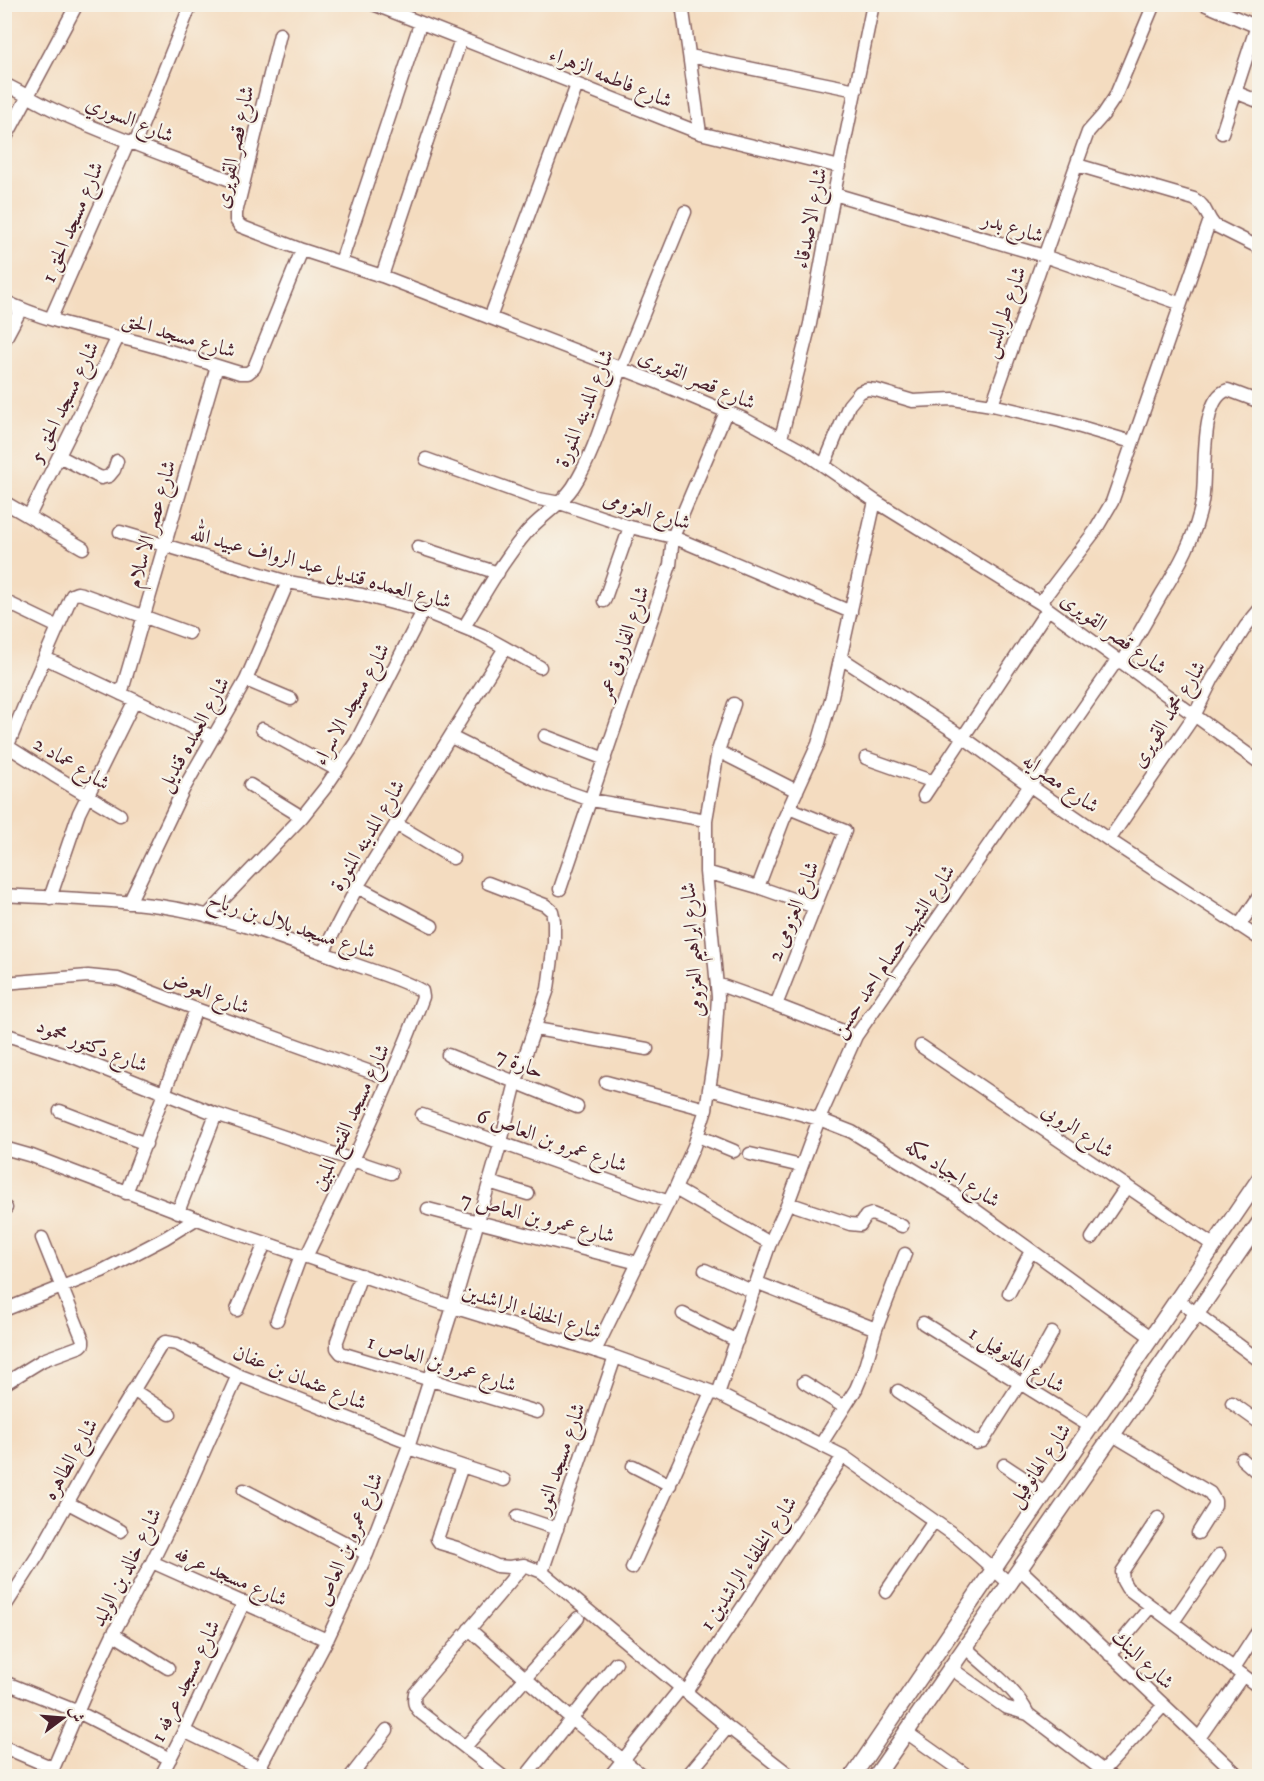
<svg xmlns="http://www.w3.org/2000/svg" width="1264" height="1781" viewBox="0 0 1264 1781" font-family="'IM FELL DW Pica',Amiri,serif">
<style>
.lines{fill:none;stroke-linecap:round;stroke-linejoin:round}
.minor-casing{stroke:#86615f;stroke-width:15}
.tertiary-casing{stroke:#86615f;stroke-width:18}
.minor{stroke:#fff;stroke-width:12}
.tertiary{stroke:#fff;stroke-width:15}
.labels{text-anchor:middle;stroke-width:4.5;stroke-linejoin:round;paint-order:stroke}
.street-label{font-size:21px;fill:#4a1f2b;stroke:#f7f3e8}
</style>
<rect width="100%" height="100%" fill="#f7f3e8"/>
<filter id="ink" filterUnits="userSpaceOnUse"><feTurbulence type="fractalNoise" baseFrequency=".0167" numOctaves="2"/><feDisplacementMap in="SourceGraphic" scale="12" xChannelSelector="R" yChannelSelector="G"/><feConvolveMatrix kernelMatrix="1 2 1 2 8 2 1 2 1" color-interpolation-filters="sRGB"/></filter>
<filter id="wash" filterUnits="userSpaceOnUse"><feTurbulence type="fractalNoise" baseFrequency=".008" numOctaves="4" result="noise"/><feDisplacementMap in="SourceGraphic" scale="24" xChannelSelector="R" yChannelSelector="G"/><feGaussianBlur stdDeviation="1.35" result="paint"/><feColorMatrix in="noise" values="0 0 0 0 0 0 0 0 0 0 0 0 0 0 0 0 0 1.4 0 .05"/><feComposite in="paint" operator="in"/></filter>
<g filter="url(#wash)">
<rect width="100%" height="100%" fill="#f4dcc0"/>
</g>
<g filter="url(#ink)">
<g class="lines">
<g class="minor-casing">
<path id="minor" d="M373,4l327,129 140,34
M682,4l18,129
M1204,4l56,24
M280,34l-44,179v7l4,6 62,24 80,26 277,107 85,36 57,31 74,51 165,102 220,160
M690,56l166,34
M4,84c17,8 33,18 50,26 61,29 126,50 189,75
M1235,92l25,10
M1222,133l38,-117
M4,141l73,-137
M135,143l56,-139
M1077,165l117,34c13,7 11,16 20,26l46,23
M834,194l210,62 135,47
M341,262l79,-238
M382,276l79,-237
M4,301c43,21 92,30 138,42 33,9 65,20 98,30h8l6,-5 48,-118
M51,318l78,-177
M490,318l87,-233
M4,341l17,-32
M992,405l92,-262 4,-11 15,-17 12,-18 39,-93
M781,438l29,-114 24,-130 39,-190
M59,456l42,22 8,-2 5,-6 3,-9
M426,459l108,39 26,5 70,24 43,10 178,75
M824,465l25,-60 11,-13 7,-3 9,1 37,11 40,-2 39,6 68,16 72,21
M4,502l79,46
M29,516l89,-179
M120,532l168,50 74,13 61,16 59,24 58,32
M418,547l80,26
M4,601l54,26
M604,601l26,-74
M1040,603l55,-72 17,-29 98,-282
M464,627c20,-32 38,-66 63,-95 14,-16 34,-27 46,-45 23,-36 33,-79 48,-118 21,-53 43,-105 64,-157
M45,658l168,79
M841,658l122,79 66,48 80,55 151,99
M1122,663c13,-23 26,-45 39,-68 18,-29 35,-59 41,-93 5,-23 -4,-104 26,-112l32,12
M246,680l45,19
M121,694l96,-328
M262,729l75,41
M545,736l60,23
M451,737l94,47 46,16 115,20
M4,744l49,31 67,40
M718,751l79,40
M4,755l27,-66 41,-94 5,-2 5,1 107,39
M866,758l68,24
M250,785l52,32
M924,796l124,-187
M396,824l57,34
M1109,840l85,-124 19,-38 33,-52 14,-17
M706,872l52,15 57,20
M357,887l75,39
M758,887l25,-66 35,-77 14,-48 43,-195
M560,889l110,-324 3,-28 53,-125
M4,895c52,3 105,4 156,11 63,9 125,33 185,55 24,9 54,17 77,30l1,6c-33,89 -75,174 -117,260
M50,898l29,-85 56,-113
M129,903l54,-113 63,-110 42,-98
M207,916l95,-99 23,-29 31,-46 67,-131
M1239,926l21,-31
M323,953l34,-66 148,-239
M4,983l84,-7 30,3 78,30 194,70
M717,984l59,21 80,31
M776,1005l69,-174 -56,-23
M536,1029l111,20
M4,1034l67,22 145,58 175,59
M921,1046l292,199
M448,1055l129,52
M606,1082l100,27
M709,1089l110,30 33,13 100,61 199,144
M60,1111l86,33
M422,1115l247,87
M698,1136l36,15
M4,1148l28,8 184,70 237,81 162,50 103,37 125,62 114,81 53,47
M750,1154l51,12
M489,1182l39,12
M675,1189l95,54
M126,1193l70,-184
M788,1203l62,21 10,1 6,-9 6,-2 30,12
M428,1209l210,54
M4,1210l2,-2
M178,1212l38,-98
M1092,1238l35,-52
M705,1270l49,22
M361,1275l-24,66v7l4,5 196,59
M758,1283l118,46
M1009,1293l22,-42
M1177,1299l83,62
M4,1310l98,-39 63,-33 31,-19
M237,1310l28,-67
M683,1314l54,27
M277,1320l24,-65
M923,1323l168,104
M595,1351l43,-88 37,-74 19,-43 12,-37 8,-52 4,-60 -12,-125v-52l12,-69 16,-47
M804,1382l40,25
M4,1384l39,-24 38,-14 2,-2v-4l-41,-102
M1023,1385l29,-52
M133,1390l37,24
M898,1391l78,52 7,-2 37,-58
M718,1394l52,-151 18,-40 31,-84 37,-83 261,-376
M1232,1403l28,20
M1113,1435l97,58 5,8v5l-17,27
M821,1444l35,-55 8,-19 12,-41 29,-75
M408,1448l96,32
M1242,1459l18,16
M1004,1465l42,28
M462,1466l-25,73 3,4 17,5 40,18 12,1 15,-2 18,7 186,155 63,49
M633,1466l37,19
M244,1490l123,64
M68,1503l53,28
M518,1516l39,13
M1158,1518l-36,54 1,9 4,7 133,100
M152,1562l175,78
M632,1568l79,-176
M1020,1569l219,207
M542,1572l73,-215
M886,1592l48,-71
M4,1608l34,-53 55,-98 68,-112 4,-3 12,2 61,31 171,67
M1173,1622l46,-67
M469,1629l103,90 71,57
M113,1634l55,34
M966,1648c21,20 49,39 62,66
M1110,1655l41,-49
M1234,1668l26,-40
M952,1669l53,38 23,7 82,62
M4,1682l72,29 94,48
M686,1692l157,-236
M184,1731l76,37 13,8
M906,1732l62,44
M1199,1738l44,-63
M4,1747l49,21
M465,1747l113,-129
M1103,1771l61,-66
M50,1776l42,-98 21,-44 39,-72 30,-61 56,-126
M161,1776l23,-45 60,-129
M255,1776l72,-136 40,-86 41,-106 45,-141 48,-165 15,-60 32,-93 6,-46v-22l-2,-10 -7,-6 -57,-22
M351,1776l36,-46
M502,1776l-81,-63c-7,-7 -8,-11 -6,-20l109,-128
M526,1776l90,-113
M610,1776l71,-88
M687,1776l41,-49"/>
</g>
<g class="tertiary-casing">
<path id="tertiary" d="M853,1776l407,-598
M876,1776l384,-554"/>
</g>
<use href="#minor" class="minor"/>
<use href="#tertiary" class="tertiary"/>
</g>
</g>
<g class="labels">
<g class="street-label">
<text transform="translate(611 77) rotate(22)" y="7">شارع فاطمه الزهراء</text>
<text transform="translate(130 119) rotate(22)" y="7">شارع السوري</text>
<text transform="translate(234 147) rotate(-78)" y="7">شارع قصر القويرى</text>
<text transform="translate(810 218) rotate(-79)" y="7">شارع الاصدقاء</text>
<text transform="translate(72 222) rotate(-67)" y="7">شارع مسجد الحق 1</text>
<text transform="translate(1013 227) rotate(17)" y="7">شارع بدر</text>
<text transform="translate(1004 312) rotate(-71)" y="7">شارع طرابلس</text>
<text transform="translate(179 335) rotate(16)" y="7">شارع مسجد الحق</text>
<text transform="translate(697 379) rotate(23)" y="7">شارع قصر القويرى</text>
<text transform="translate(64 402) rotate(-64)" y="7">شارع مسجد الحق 5</text>
<text transform="translate(584 408) rotate(-68)" y="7">شارع المدينه المنورة</text>
<text transform="translate(647 510) rotate(17)" y="7">شارع العزومى</text>
<text transform="translate(151 524) rotate(-74)" y="7">شارع عصر الاسلام</text>
<text transform="translate(321 567) rotate(15)" y="7">شارع العمده قنديل عبد الرواف عبيد الله</text>
<text transform="translate(1114 633) rotate(36)" y="7">شارع قصر القويرى</text>
<text transform="translate(623 643) rotate(-71)" y="7">شارع الفاروق عمر</text>
<text transform="translate(351 704) rotate(-61)" y="7">شارع مسجد الاسراء</text>
<text transform="translate(1168 714) rotate(-58)" y="7">شارع محمد القويرى</text>
<text transform="translate(193 734) rotate(-61)" y="7">شارع العمده قنديل</text>
<text transform="translate(72 763) rotate(31)" y="7">شارع عماد 2</text>
<text transform="translate(1061 783) rotate(35)" y="7">شارع مصرايه</text>
<text transform="translate(367 835) rotate(-59)" y="7">شارع المدينه المنورة</text>
<text transform="translate(793 911) rotate(-68)" y="7">شارع العزومى 2</text>
<text transform="translate(292 925) rotate(18)" y="7">شارع مسجد بلال بن رباح</text>
<text transform="translate(692 950) rotate(-94)" y="7">شارع ابراهيم العزومى</text>
<text transform="translate(893 951) rotate(-56)" y="7">شارع الشهيد حسام احمد حسن</text>
<text transform="translate(207 992) rotate(21)" y="7">شارع العوض</text>
<text transform="translate(92 1045) rotate(21)" y="7">شارع دكتور محمود</text>
<text transform="translate(520 1063) rotate(22)" y="7">حارة 7</text>
<text transform="translate(350 1117) rotate(-65)" y="7">شارع مسجد الفتح المبين</text>
<text transform="translate(1078 1130) rotate(34)" y="7">شارع الروبى</text>
<text transform="translate(552 1140) rotate(19)" y="7">شارع عمرو بن العاص 6</text>
<text transform="translate(953 1173) rotate(33)" y="7">شارع اجياد مكه</text>
<text transform="translate(538 1217) rotate(14)" y="7">شارع عمرو بن العاص 7</text>
<text transform="translate(532 1311) rotate(17)" y="7">شارع الخلفاء الراشدين</text>
<text transform="translate(1017 1359) rotate(32)" y="7">شارع الهانوفيل 1</text>
<text transform="translate(442 1363) rotate(17)" y="7">شارع عمرو بن العاص 1</text>
<text transform="translate(300 1377) rotate(22)" y="7">شارع عثمان بن عفان</text>
<text transform="translate(560 1458) rotate(-71)" y="7">شارع مسجد النور</text>
<text transform="translate(70 1459) rotate(-60)" y="7">شارع الطاهره</text>
<text transform="translate(1039 1465) rotate(-56)" y="7">شارع الهانوفيل</text>
<text transform="translate(349 1539) rotate(-67)" y="7">شارع عمرو بن العاص</text>
<text transform="translate(748 1563) rotate(-56)" y="7">شارع الخلفاء الراشدين 1</text>
<text transform="translate(126 1567) rotate(-63)" y="7">شارع خالد بن الوليد</text>
<text transform="translate(231 1576) rotate(24)" y="7">شارع مسجد عرفه</text>
<text transform="translate(1143 1659) rotate(43)" y="7">شارع البنك</text>
<text transform="translate(185 1681) rotate(-64)" y="7">شارع مسجد عرفه 1</text>
</g>
</g>
<rect width="1264" height="1781" fill="none" stroke="#f7f3e8" stroke-width="24"/>
<g transform="translate(63 1718) rotate(74)" stroke="#f7f3e8" stroke-width="4.5" paint-order="stroke">
<path d="M0-4.5L10 22L0 15L-10 22Z" fill="#4a1f2b"/>
<text y="-9" font-size="16" font-weight="bold" text-anchor="middle" fill="#4a1f2b">ش</text>
</g>
</svg>
